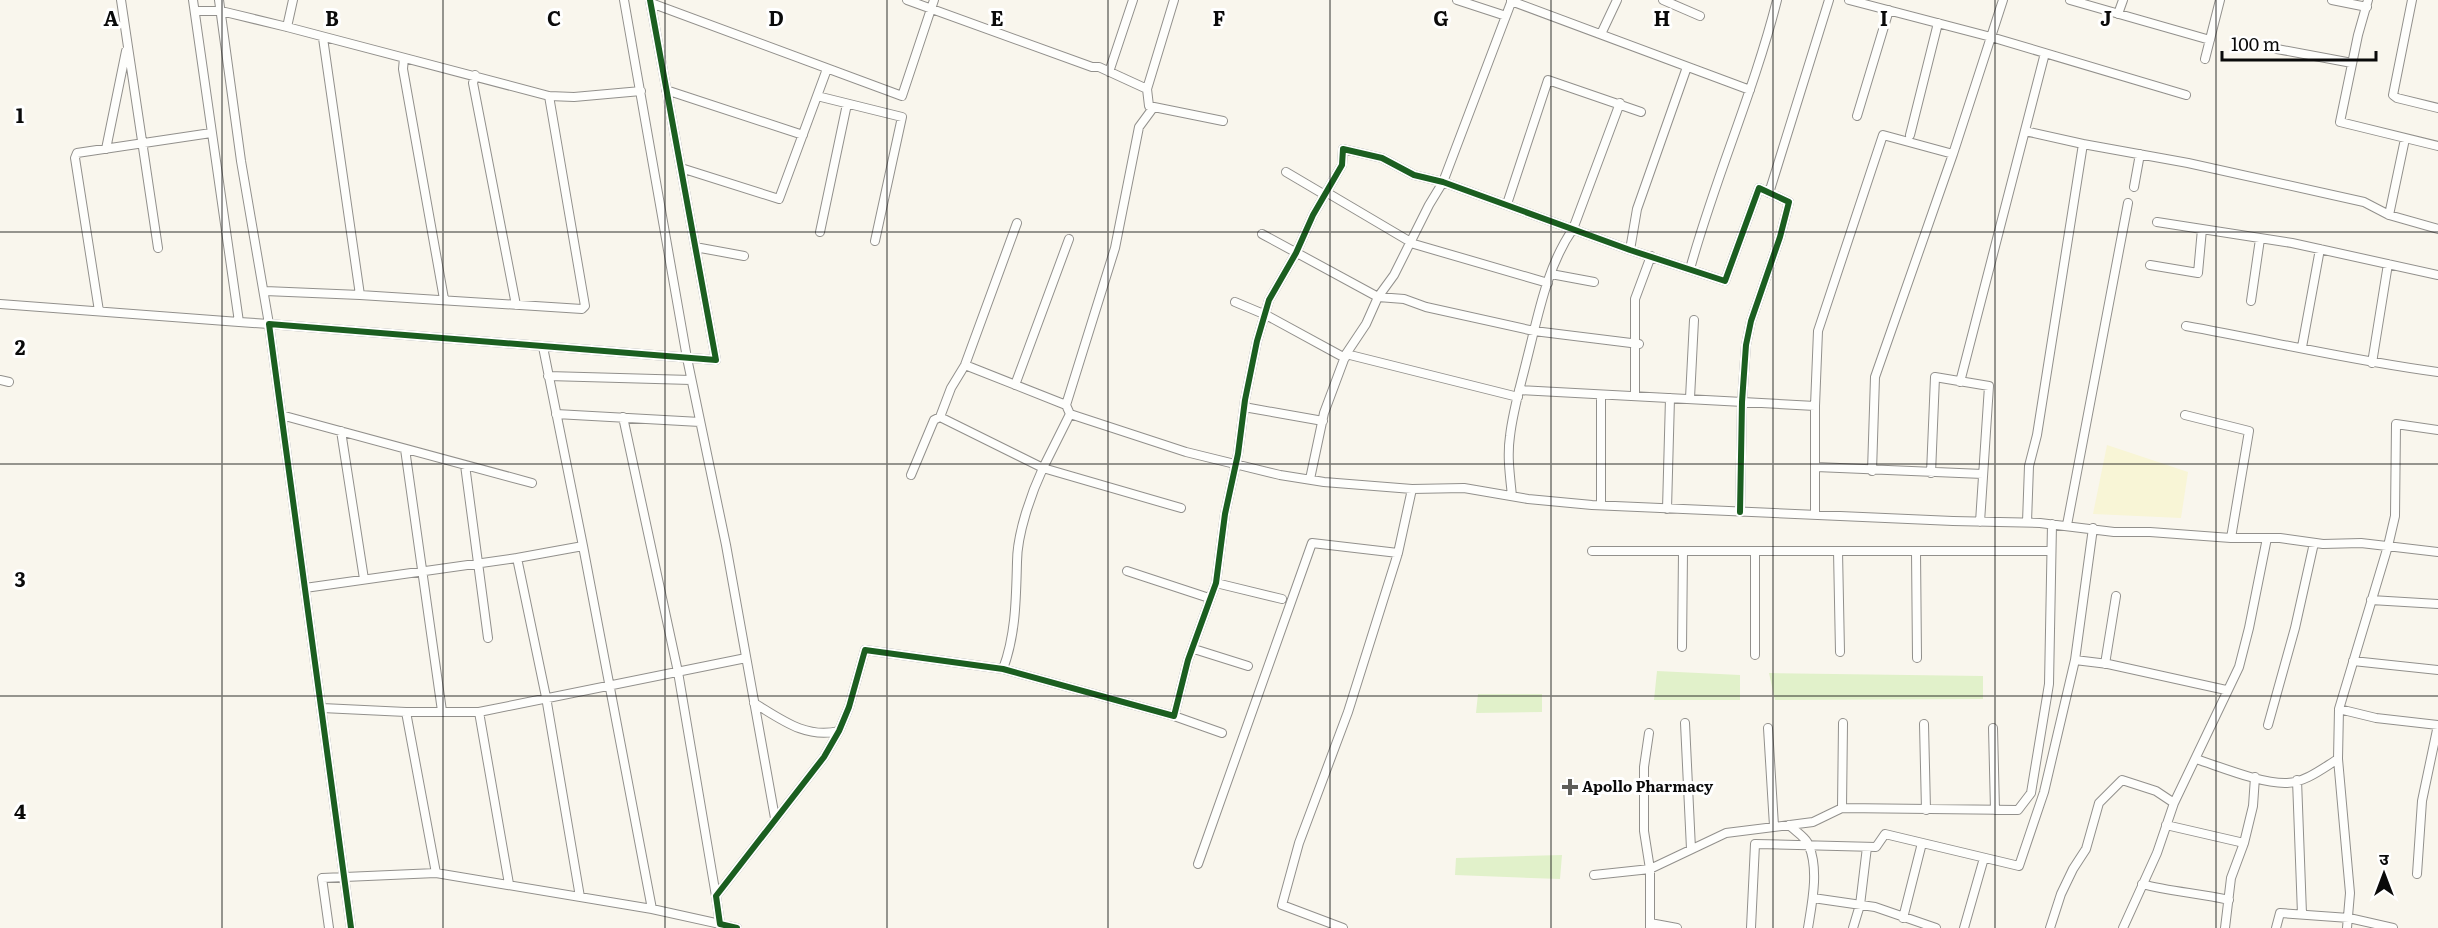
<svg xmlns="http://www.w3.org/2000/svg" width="2438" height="928" viewBox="0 0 2438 928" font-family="Literata,'Noto Sans Devanagari',serif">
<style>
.farmland{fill:#f8f5d6}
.green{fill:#e1f1ca}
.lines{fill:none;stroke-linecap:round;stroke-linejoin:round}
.minor-casing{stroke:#92908c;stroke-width:10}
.minor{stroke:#fefefc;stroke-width:8}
.cycleway-casing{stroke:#fff;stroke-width:10}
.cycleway{stroke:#1b5e20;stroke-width:6}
.grid{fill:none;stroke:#0a0a0a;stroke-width:1.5;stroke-opacity:0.55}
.poi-dot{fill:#5e5d59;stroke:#fff;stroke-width:2}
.labels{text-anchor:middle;stroke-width:6;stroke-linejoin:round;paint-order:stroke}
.poi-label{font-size:15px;font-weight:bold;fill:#0a0a0a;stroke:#fff;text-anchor:start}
.grid-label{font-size:20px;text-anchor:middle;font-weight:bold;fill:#0a0a0a;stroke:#fff;stroke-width:6;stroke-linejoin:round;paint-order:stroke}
</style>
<rect width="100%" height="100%" fill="#f9f6ed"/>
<path class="farmland" d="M2107,445l81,27 -7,46 -88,-4z"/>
<path class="green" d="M1657,671l83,4v25h-86z
M1769,673l214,3v23l-208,1z
M1478,694h64v18l-66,1z
M1562,855l-2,24 -105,-4 1,-17z"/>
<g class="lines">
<g class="minor-casing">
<path id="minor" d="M121,0l37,248
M219,0l22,161 28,163 -30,-2
M624,0l63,358 39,187 49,273
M907,0l185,67h7l48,22
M1174,0l-27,89 2,17 74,15
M1457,0l49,16
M1663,0l37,16
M1849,0l142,37 195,58
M2070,0l140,40
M2332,0l35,7
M2368,0l-10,35 -18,87 98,24
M2412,0l-19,95 4,3 41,10
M1511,1l239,89
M651,3l251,93 32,-96
M195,11h26l66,16 262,69 25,1 67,-6
M2118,14l5,-14
M287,27l6,-27
M1601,34l16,-34
M323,38l37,257 222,14 3,-3 -36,-210
M2277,49l75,14
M404,58l-1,11 41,230
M2205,59l15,-59
M1109,72l24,-72
M475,75l-2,8 43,222
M666,90l137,45
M817,96l85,21 -27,124
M1153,108l-14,19 -24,121 -49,157 4,9 116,38 94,23 44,7 88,7 52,-1 64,11 64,6 361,16 87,2 74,9h36l81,6h49l43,6 38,-1 77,9
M1857,116l32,-106
M2025,131l58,13 -46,291 -8,31 -2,56
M1910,135l28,-112
M2083,144l105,19 176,39 25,13 49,14
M106,149l20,-98
M681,168l98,31 48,-130
M1286,172l39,23
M2134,187l6,-33
M1326,192l88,52 134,39
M1769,193l60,-193
M1507,204l41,-124 93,32
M2389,215l16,-76
M2157,222l135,21 146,32
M820,232l27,-128
M1262,234l116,63 26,2 22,8 108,24 105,13
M695,247l49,9
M1630,250l7,-41 50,-142
M2150,265l48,8 4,-44
M1690,269c25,-91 64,-178 87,-269
M1551,274l43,8
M265,291l95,4
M2251,301l9,-62
M1235,302l31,13 79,43
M0,304l239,18 -46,-322
M99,311l-24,-153 2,-5 134,-20
M2186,326c84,15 167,35 252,46
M543,347l40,199 69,363
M2302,347l18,-98
M1346,354l172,43
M2372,363l16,-99
M965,365l101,40
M548,376l143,4
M0,380l9,2
M1960,382l85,-329
M1015,385l54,-146
M1519,390l296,16
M1635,396v-97l16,-43
M1690,398l4,-78
M1244,407l79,14
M556,414l144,8
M1070,414l-27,54 138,40
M281,415l251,68
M2185,415l64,16 -18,107
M623,417l55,255 38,224
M940,417l11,-29 14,-23 52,-142
M2438,430l-42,-6 -1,92 -7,30 -49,163 37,9 62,7
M341,431l23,148
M405,449l37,262
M465,465l23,173
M1816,467l167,7
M1872,471l3,-94 78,-223 50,-154
M1931,473l4,-96 54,9 -9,136
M911,475l23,-55 6,-3 103,51c-12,26 -26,66 -26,94 -1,36 -1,72 -14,107
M1310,479l14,-66 22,-59 20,-30 12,-27 16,-22 35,-70 14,-23 69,-182
M1512,496c-2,-20 -5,-40 -2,-60 3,-26 11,-52 17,-77 11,-43 20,-93 46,-130l47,-126
M1601,505v-110
M1667,509l3,-111
M1815,514v-108l3,-75 65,-196 70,19
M2067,525l61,-322
M1592,551h458
M1838,551l2,101
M1916,551l1,107
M1127,571l82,27
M1216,583l66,16
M305,588l212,-30
M2371,600l67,4
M1682,647l1,-95
M1194,649l54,17
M1755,655v-104
M2075,660l33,4 118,26
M2353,661l85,9
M2105,664l11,-68
M754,703c28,17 52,36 85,28
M322,708l84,4h73
M406,712l30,161
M1174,716l48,17
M1685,723l6,126
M1924,724l2,86
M2268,725l27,-97 19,-85
M1768,728l6,98
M1993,728l2,82
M1649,733l-5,34v64l6,38v59
M2196,759c25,8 66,25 91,24 19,-1 36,-15 51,-24l1,-50
M2338,759l12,134 -3,35
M2297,780l5,134
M1842,808l176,2 13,-17 18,-109 3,-160
M1789,825c6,6 18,13 20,21 10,24 3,57 -1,82
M2166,825l78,18
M1198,864l114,-321 86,10
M2417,874l5,-73 16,-76
M1594,875l56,-6 76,-36 87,-11 29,-14 1,-85
M509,884l-30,-172 267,-54
M2142,884c29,8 58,9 87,16
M580,897l-34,-200 -29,-139 66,-12
M1813,898l62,9 61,21
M1903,918l19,-75
M1650,923l27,5
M329,928l-7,-50 114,-5 216,36 68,15
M351,928l-82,-604 447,36 -66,-360
M737,928l-17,-4 -4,-28 108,-139 15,-26 10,-24 16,-57 138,19 171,47 14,-56 28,-77 9,-69 13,-60 7,-54 12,-59 12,-41 27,-47 17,-38 29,-50 1,-16 39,9 32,17 29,7 187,68 95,31 34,-93 30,14 -9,35 -29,84 -5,24 -4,57 -2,110
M1343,928l-61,-23 17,-62 49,-131 50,-159 14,-64
M1751,928l4,-84 121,3 9,-13 134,32 25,-74 31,-132 18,-132
M1853,928l7,-23 7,-58
M1964,928l20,-70
M2050,928l11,-34 12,-25 13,-20 13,-46 23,-23 34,11 18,12
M2123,928l34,-75 17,-50 65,-136 10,-39 18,-90
M2225,928l6,-50 13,-35 9,-37 2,-29
M2276,928l4,-15 69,5 44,10"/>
</g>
<use href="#minor" class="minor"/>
<g class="cycleway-casing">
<path id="cycleway" d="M351,928l-82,-604 447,36 -66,-360
M737,928l-17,-4 -4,-28 108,-139 15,-26 10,-24 16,-57 138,19 171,47 14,-56 28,-77 9,-69 13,-60 7,-54 12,-59 12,-41 27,-47 17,-38 29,-50 1,-16 39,9 32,17 29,7 187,68 95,31 34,-93 30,14 -9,35 -29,84 -5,24 -4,57 -2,110"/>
</g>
<use href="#cycleway" class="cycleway"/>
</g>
<path class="grid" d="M222,0v928M443,0v928M665,0v928M887,0v928M1108,0v928M1330,0v928M1551,0v928M1773,0v928M1995,0v928M2216,0v928M0,232h2438M0,464h2438M0,696h2438"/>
<path class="poi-dot" d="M1567 778h6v6h6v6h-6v6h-6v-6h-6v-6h6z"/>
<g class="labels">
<g class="poi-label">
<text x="1582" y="792">Apollo Pharmacy</text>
</g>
</g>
<g class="grid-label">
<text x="111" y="26">A</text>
<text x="332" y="26">B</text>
<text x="554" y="26">C</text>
<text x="776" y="26">D</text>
<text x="997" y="26">E</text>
<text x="1219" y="26">F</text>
<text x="1441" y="26">G</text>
<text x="1662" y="26">H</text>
<text x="1884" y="26">I</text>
<text x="2106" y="26">J</text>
<text x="20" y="123">1</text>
<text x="20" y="355">2</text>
<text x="20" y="587">3</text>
<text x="20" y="819">4</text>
</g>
<g transform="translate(2384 874)" stroke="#ffffff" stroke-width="4.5" paint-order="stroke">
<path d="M0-4.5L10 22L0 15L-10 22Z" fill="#0a0a0a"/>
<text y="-9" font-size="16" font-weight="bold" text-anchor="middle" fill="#0a0a0a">उ</text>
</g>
<path d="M2222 51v9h154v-9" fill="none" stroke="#0a0a0a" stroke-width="3"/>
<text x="2231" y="51" font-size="18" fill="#0a0a0a" stroke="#ffffff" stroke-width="4.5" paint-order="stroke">100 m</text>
</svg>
